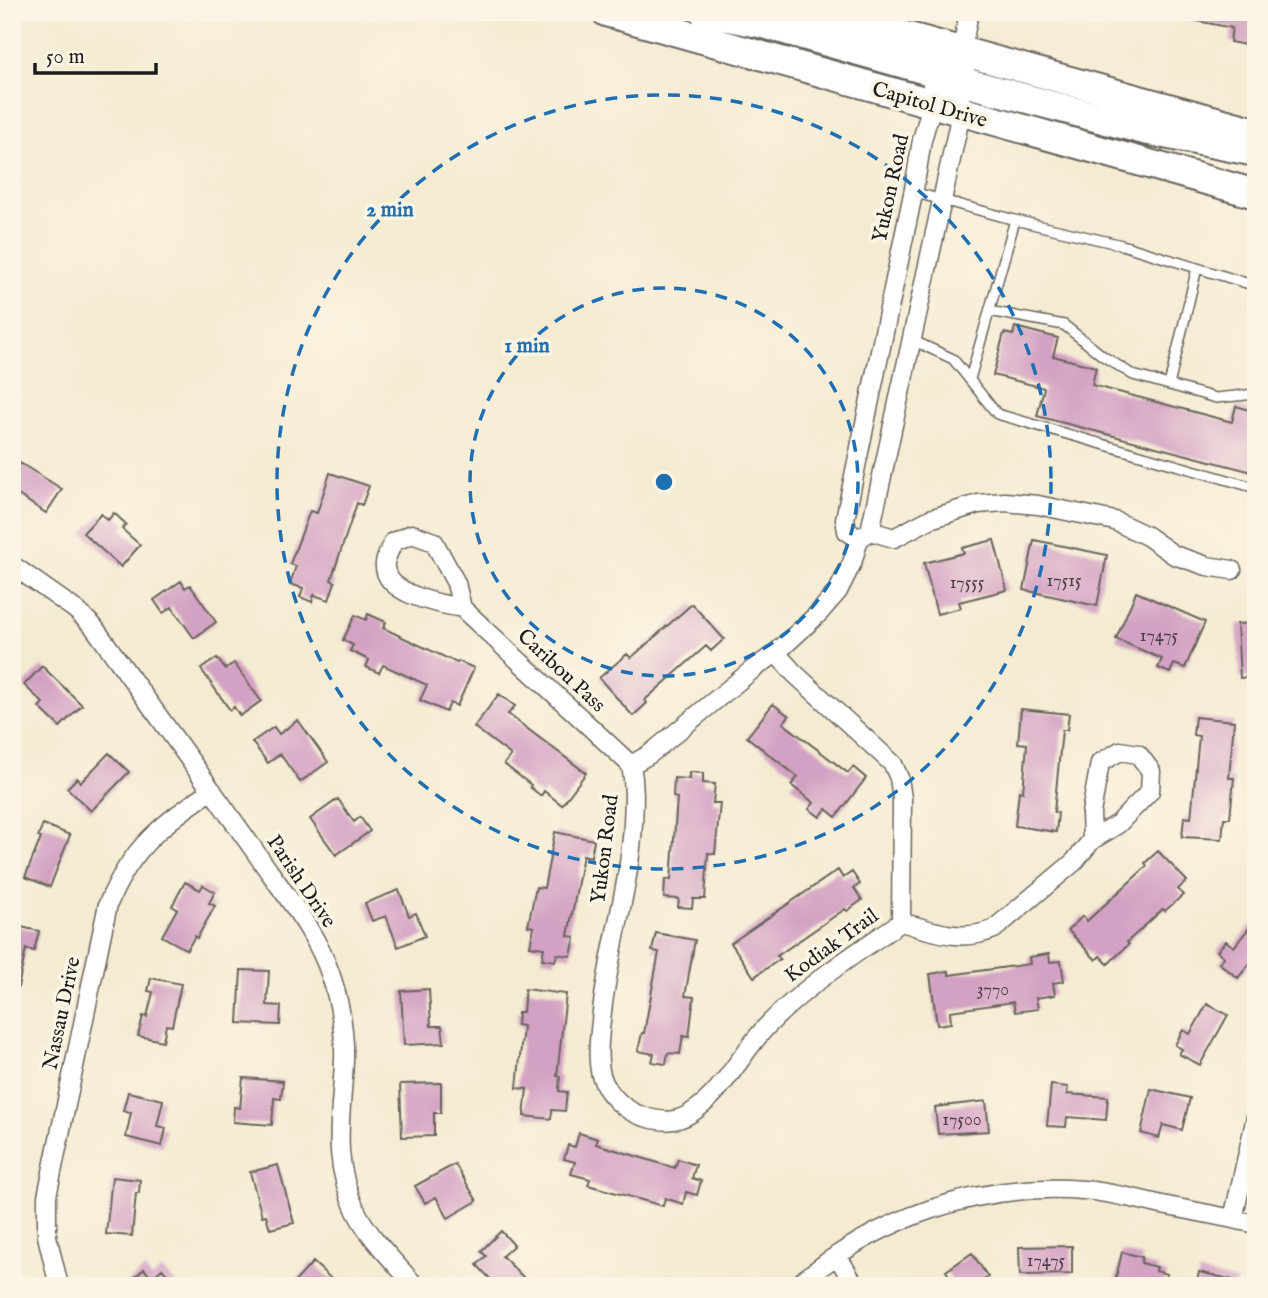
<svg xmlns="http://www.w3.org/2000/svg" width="1268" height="1298" viewBox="0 0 1268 1298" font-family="'IM FELL English',serif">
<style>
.building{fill:#d3a1c3}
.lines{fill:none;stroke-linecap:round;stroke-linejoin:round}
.service-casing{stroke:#68645c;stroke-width:12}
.minor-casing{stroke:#68645c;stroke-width:21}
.primary-casing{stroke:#68645c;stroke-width:32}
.service{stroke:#fff;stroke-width:9}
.minor{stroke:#fff;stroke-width:18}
.primary{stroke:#fff;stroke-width:28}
.ring{fill:none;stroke:#1f6fb2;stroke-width:3.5;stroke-dasharray:12 9}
.labels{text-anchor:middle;stroke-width:7;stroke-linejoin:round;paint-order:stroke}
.number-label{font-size:18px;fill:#4a3d46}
.street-label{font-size:21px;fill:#1c1c1c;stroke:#fcf5e5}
.centre{fill:#1f6fb2;stroke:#fcf5e5;stroke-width:3.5}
.ring-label{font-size:21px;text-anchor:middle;font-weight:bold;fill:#1f6fb2;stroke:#fcf5e5;stroke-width:7;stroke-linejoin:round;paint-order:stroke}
</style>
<rect width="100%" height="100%" fill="#fcf5e5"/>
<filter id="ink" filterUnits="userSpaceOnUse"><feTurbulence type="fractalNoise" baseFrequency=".0143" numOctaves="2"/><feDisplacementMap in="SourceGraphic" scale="14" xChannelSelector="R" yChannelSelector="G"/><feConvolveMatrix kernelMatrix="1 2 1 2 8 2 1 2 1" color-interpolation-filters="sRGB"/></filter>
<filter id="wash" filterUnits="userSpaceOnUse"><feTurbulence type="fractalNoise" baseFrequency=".00686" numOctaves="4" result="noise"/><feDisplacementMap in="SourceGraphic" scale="28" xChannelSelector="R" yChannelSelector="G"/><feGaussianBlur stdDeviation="1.57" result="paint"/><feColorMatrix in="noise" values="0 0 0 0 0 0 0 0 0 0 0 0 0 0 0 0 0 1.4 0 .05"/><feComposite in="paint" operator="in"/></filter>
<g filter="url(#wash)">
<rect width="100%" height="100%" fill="#f4ebd2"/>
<g id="blocks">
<path class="building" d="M1184,12h72v35l-26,-5 2,-14 -49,-10z
M1015,327l43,11 -5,18 43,11 -4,18 140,37 4,-16 20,6v61l-219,-57 7,-28 -51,-13 11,-42 9,2z
M20,463l42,26 -16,24 -34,-22v-16z
M330,473l39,13 -7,19 -5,-2 -26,77 4,2 -6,18 -15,-5 -2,7 -12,-5 3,-9 -13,-4 6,-18 -6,-2 20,-53 7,2z
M114,513l12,11 -4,5 18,16 -19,22 -38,-34 18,-19 7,6z
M994,540l13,50 -48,12 2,6 -24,6 -13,-51 40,-10 -2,-5z
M1034,540l73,15 -10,51 -73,-16z
M181,581l4,7 5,-3 26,37 -22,16 -22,-31 -9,6 -9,-13z
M1136,592l69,30 -20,46 -11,-4 -4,9 -12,-5 4,-9 -46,-20z
M692,604l32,35 -13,12 -5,-5 -61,54 2,3 -14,13 -34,-38 28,-24 4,4z
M368,614l18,8 -3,6 74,35 1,-2 16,7 -17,38 -7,-3 -4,9 -26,-12 7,-15 -44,-20 -4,8 -13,-6 3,-7 -19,-9 3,-6 -10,-5 12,-25 11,5z
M1256,623v54l-16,1 -3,-54z
M217,658l8,11 9,-6 27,38 -21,15 -6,-9 -4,3 -29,-41z
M42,666l40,39 -22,22 -21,-20 4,-4 -19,-18z
M499,694l16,12 -7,8 78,59 -24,32 -18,-14 -3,5 -11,-9 1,-2 -27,-21 7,-9 -37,-28z
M773,704l16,12 -6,7 65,50 5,-6 13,11 -30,39 -10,-8 -6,8 -11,-8 5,-6 -23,-18 7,-8 -51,-40z
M1021,709l48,5 -2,16h-5l-8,82 4,1 -2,19 -41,-6 4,-35 4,1 4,-48 -9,-1z
M1195,717l39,4 -5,57h5l-4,40h-6l-2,21 -40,-2 2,-20 7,1 8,-82 -6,-1z
M298,720l30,42 -28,20 -20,-28 -12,9 -16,-21 22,-15 5,7z
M109,753l20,19 -38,39 -24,-23 10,-10 4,4z
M689,772l14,1v10l12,1 -2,19h7l-5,51 -7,-1 -3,46h-12l-1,9 -14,-1 1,-8 -15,-1 1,-19 6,1 6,-82 -4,-1 1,-19 15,1z
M338,799l16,23 6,-5 10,14 -34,24 -26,-36z
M43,824l27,11 -20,52 -25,-10 16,-39 -3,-1z
M555,832l39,8 -3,17 -8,-2 -15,81 7,1 -4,19 -14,-2 -2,7 -13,-2 2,-11 -14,-2 4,-19 -6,-1 8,-39 8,1z
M1158,851l29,30 -9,8 5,6 -18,16 -2,-2 -36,33 2,2 -21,20 -8,-8 -4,4 -28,-30 15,-14 4,5 60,-55 -2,-3z
M838,870l5,8 9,-6 8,12 -6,4 8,12 -15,11 -2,-2 -68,47 3,3 -26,18 -23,-34z
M185,882l15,8 3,-5 12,7 -6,11 6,3 -18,32 -2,-2 -8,14 -25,-14 15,-27 -5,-3z
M399,890l10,26 7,-3 9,23 -27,11 -12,-31 -14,5 -7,-18z
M1256,919v37l-18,22 -19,-15 5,-6 -7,-6 9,-10 8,6z
M12,925l27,6 -5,20 -8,-2 -8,38 -6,-1z
M656,933l39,7 -10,56 9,1 -5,40 -6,-1 -3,18 -12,-1 -2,11 -14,-2 2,-8 -16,-3 4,-18h2l15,-81 -7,-1z
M1049,954l1,8 11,-1 3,20 -11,2 2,12 -19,3 2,11 -23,3 -2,-10 -63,9 1,12 -14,2 -7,-51 19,-3v4l81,-11 -1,-7z
M241,970l28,1 -2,34 14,1 -1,19 -42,-2z
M151,978l30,6 -9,42 -6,-1 -3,16 -25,-5 5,-20 4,1 6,-25 -5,-1z
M429,989l2,37h11l2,17 -40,2 -3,-54z
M525,989l41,5 -9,82h3l-1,15 8,1 -2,19 -13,-1 -1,9 -27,-3 3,-27 -10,-1 6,-62 -6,-1 1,-13h5z
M1207,1004l21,11 -28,50 -21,-11 3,-5 -7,-4 8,-15 7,4z
M243,1078l40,3 -2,18 -7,-1 -2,27 -39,-3 1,-15 6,1z
M441,1083v30h-7v23l-32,1 -2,-53z
M1051,1085l17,2 -1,7 41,3 -2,23 -39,-3 -1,10 -19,-1z
M1151,1089l39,9 -8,32 -19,-5 -4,13 -18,-5z
M128,1092l35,8 -6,26 9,2 -4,18 -36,-9 5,-24 -8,-2z
M986,1101l3,30 -51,3 -3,-27z
M579,1133l19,6 -2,5 79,24 3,-9 18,6 -4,13 9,3 -4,14 -11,-3 -3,12 -18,-6 -2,8 -75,-21 2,-6 -19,-5 4,-12 -11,-3 4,-14 7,2z
M455,1164l22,37 -29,17 -12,-21 -11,6 -10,-17z
M278,1165l16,58 -24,6 -4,-14 -4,1 -12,-44z
M112,1177l28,3 -1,13h-3l-4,43 -26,-2z
M501,1231l13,14 -12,11 21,21 -9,9h-17l-20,-21 9,-9 -5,-5z
M1072,1246v28l-52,1 -1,-28z
M1122,1252l20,5 -1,6 16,4 -1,4 11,3 -3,12h-50z
M972,1253l16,24 -13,9h-19l-10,-15z
M313,1262l26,24h-48z
M144,1269l8,9 10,-9 16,17h-53z
M1199,1272l38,9 -1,5h-40z"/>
</g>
</g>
<g filter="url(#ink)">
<use href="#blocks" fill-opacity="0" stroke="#68645c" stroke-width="2"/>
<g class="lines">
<g class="service-casing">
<path id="service" d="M913,192l102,28 -45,159
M1015,220l107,25 134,41
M989,311l75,14 39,31 30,19 83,23 40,-4
M912,340l41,19 44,55 259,74
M1169,385l28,-117"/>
</g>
<g class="minor-casing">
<path id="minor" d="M960,60l9,-48
M870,531l24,7 36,-19 48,-15 27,-2 33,3 77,16 32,15 27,19 33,11 25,4
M412,534l22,8 22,41 6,25c-23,-4 -80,-14 -77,-45 1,-7 6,-15 8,-21z
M859,539l-12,-8 -2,-12 69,-330 8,-49 13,-46
M12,565l64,45 17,16c54,74 108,149 161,224 27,40 62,80 77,126 9,27 14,56 13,84 -2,56 -14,97 12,151 14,28 39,51 59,75
M462,608l169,157
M776,653l18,20 99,91 6,14 3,20 -1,124
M1120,751l18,3 13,17 -1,20 -32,33 -26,16 -1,-27 9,-50z
M631,765l19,-11 102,-84 24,-17 42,-39 20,-23 14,-28 7,-24 11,-8 88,-404 3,-25
M631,765c4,20 3,38 2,58 -3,64 -24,125 -31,189 -2,20 -6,43 -1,63 6,20 25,37 44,42 17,5 31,6 46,-4 32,-20 50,-60 76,-87 39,-41 88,-72 134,-104
M901,922c32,9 61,21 93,7l80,-67 18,-22
M1233,1219l23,-102
M837,1255l18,31
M59,1286l-12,-50v-40l61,-292c24,-58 54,-79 104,-114
M797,1286c78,-68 182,-104 286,-96 27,2 53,9 79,15 31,6 63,12 94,19"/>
</g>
<g class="primary-casing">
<path id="primary" d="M606,12l650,182
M704,12l60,12 180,51h9l7,-3
M818,12l438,120
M937,85l23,-4 184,49 112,22"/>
</g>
<use href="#service" class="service"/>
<use href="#minor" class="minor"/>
<use href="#primary" class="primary"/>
</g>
</g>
<g class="ring">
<circle cx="664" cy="482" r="194"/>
<circle cx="664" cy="482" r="387"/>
</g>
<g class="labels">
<g class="number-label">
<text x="1064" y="586">17515</text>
<text x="967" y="588">17555</text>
<text x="1159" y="641">17475</text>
<text x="993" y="995">3770</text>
<text x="962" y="1125">17500</text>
<text x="1046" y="1266">17475</text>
</g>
<g class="street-label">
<text transform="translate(930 104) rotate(16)" y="7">Capitol Drive</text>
<text transform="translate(890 188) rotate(-78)" y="7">Yukon Road</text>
<text transform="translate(562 670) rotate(43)" y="7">Caribou Pass</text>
<text transform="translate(604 849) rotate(-83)" y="7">Yukon Road</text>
<text transform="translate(302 881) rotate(56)" y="7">Parish Drive</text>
<text transform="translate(831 945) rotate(-36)" y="7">Kodiak Trail</text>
<text transform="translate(61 1013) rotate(-78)" y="7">Nassau Drive</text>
</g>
</g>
<circle cx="664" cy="482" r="10" class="centre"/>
<g class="ring-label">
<text x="390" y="216">2 min</text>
<text x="527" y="352">1 min</text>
</g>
<rect width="1268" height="1298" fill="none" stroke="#fcf5e5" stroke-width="42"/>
<path d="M35 63v10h121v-10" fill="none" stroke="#1c1c1c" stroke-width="3.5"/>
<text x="46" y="63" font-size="21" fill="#1c1c1c" stroke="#fcf5e5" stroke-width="5" paint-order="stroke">50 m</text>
</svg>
